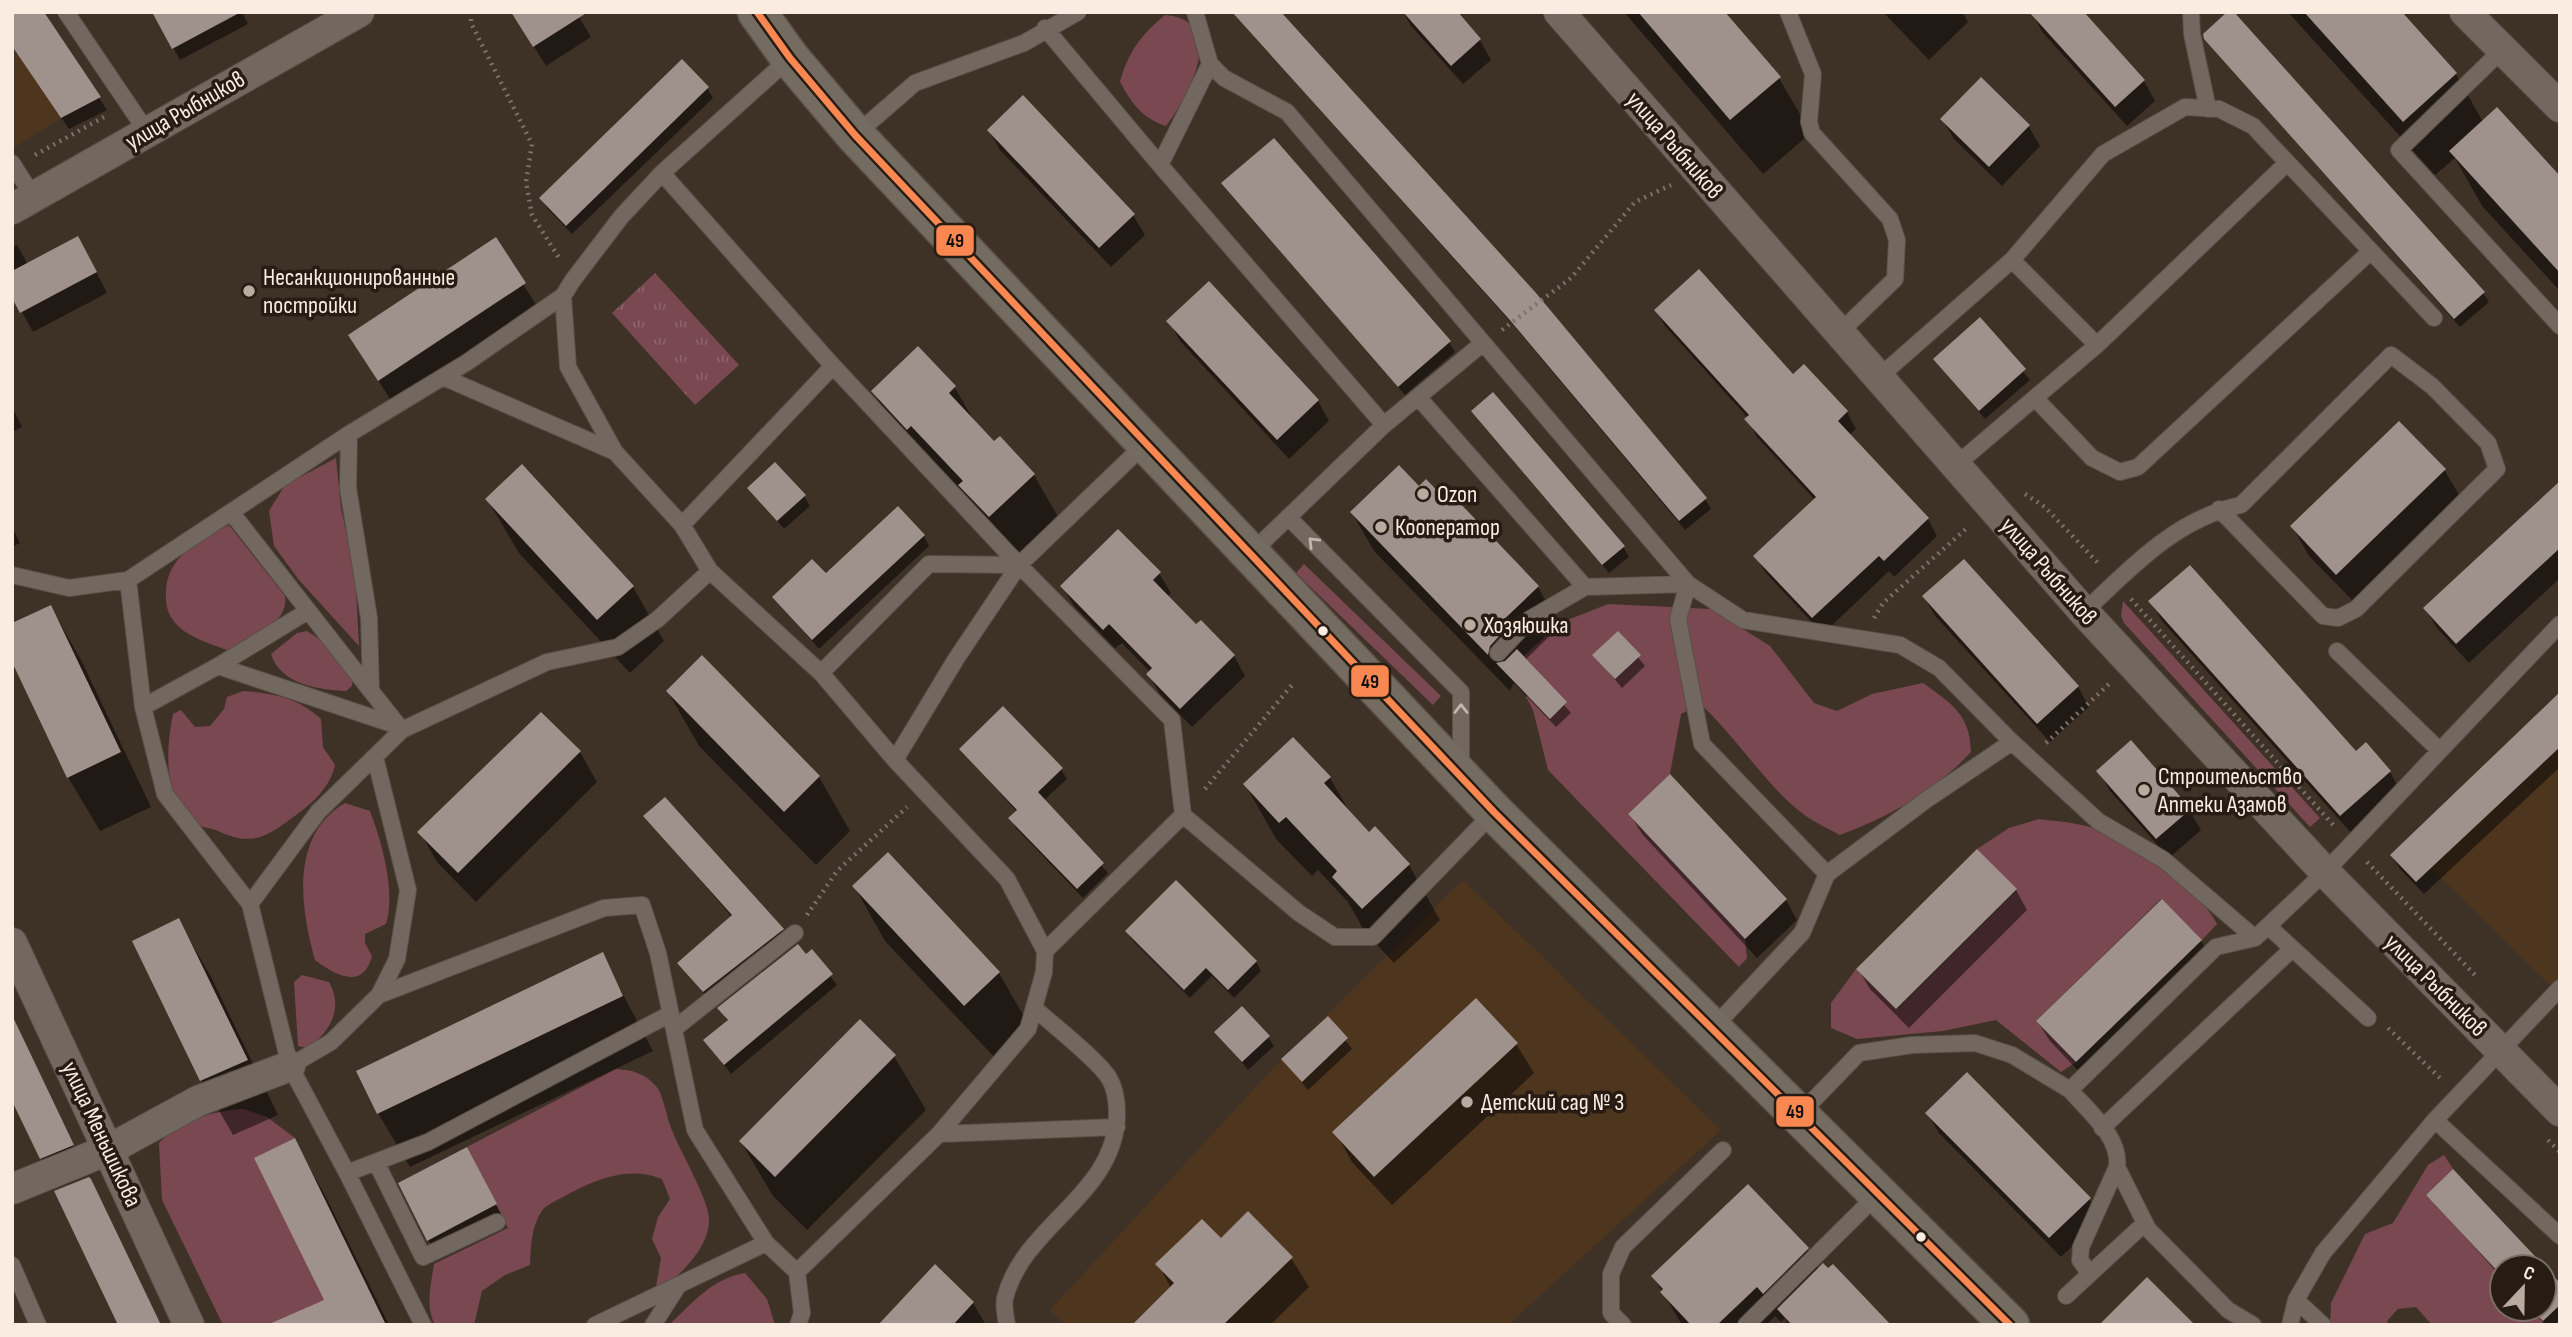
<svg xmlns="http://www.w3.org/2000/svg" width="2572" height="1337" viewBox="0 0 2572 1337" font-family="'Sofia Sans Condensed',sans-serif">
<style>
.built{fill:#4e351e}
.grass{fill:#794851}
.park{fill:url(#park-tufts)}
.shadow{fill:#0007}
.building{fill:#9f918b}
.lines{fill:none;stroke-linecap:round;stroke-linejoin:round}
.lane-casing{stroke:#5a5047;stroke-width:18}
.street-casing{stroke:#5a5047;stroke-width:32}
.secondary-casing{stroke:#5a5047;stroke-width:41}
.path{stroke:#7a7169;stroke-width:4.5;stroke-dasharray:2 5;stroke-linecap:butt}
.lane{stroke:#726860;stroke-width:16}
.street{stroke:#726860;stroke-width:30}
.secondary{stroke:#746b61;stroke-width:38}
.bus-1-casing{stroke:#261c13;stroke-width:12}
.bus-1{stroke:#f88751;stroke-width:7}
.oneway{stroke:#c4b7ad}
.poi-dot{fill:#b9aba0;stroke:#261c13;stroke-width:2.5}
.bus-dot{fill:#fbece1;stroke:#261c13;stroke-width:2.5}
.labels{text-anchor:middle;stroke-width:7;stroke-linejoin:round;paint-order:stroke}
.street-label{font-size:24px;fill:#fbece1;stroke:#261c13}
.poi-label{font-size:24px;fill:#fbece1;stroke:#261c13;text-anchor:start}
.line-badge{stroke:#261c13;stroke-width:2.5}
.pale-badge-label{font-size:19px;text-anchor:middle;font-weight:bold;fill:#111}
</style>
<defs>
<pattern id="park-tufts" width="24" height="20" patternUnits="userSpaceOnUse" patternTransform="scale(1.75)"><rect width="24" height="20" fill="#794851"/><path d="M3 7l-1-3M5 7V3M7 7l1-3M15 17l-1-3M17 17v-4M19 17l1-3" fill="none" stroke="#8d636a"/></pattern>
</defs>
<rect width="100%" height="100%" fill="#3e3227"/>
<path class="built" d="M12,46l49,72 -49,31z
M2560,747v248l-129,-127z
M1463,880l258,250 -213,195h-442l-16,-15 217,-235z"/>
<path class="grass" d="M1165,15c64,5 24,82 1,111 -24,-8 -34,-22 -46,-44 8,-30 21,-47 45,-67z
M336,458l5,50 14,65 4,73 -60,-66 -25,-34 -5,-35 16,-26z
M229,525l56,71c4,28 -35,43 -56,55 -15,-6 -32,-11 -45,-20 -11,-8 -18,-19 -18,-32 -3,-41 31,-57 63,-74z
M1304,564l137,132 -8,9 -137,-132z
M2123,601l197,217 -10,9 -186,-204 -3,-7z
M1608,604l103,5 59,37 44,57 23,8 35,-17 51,-11c29,21 47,31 48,69 -36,39 -82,65 -131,83 -11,-6 -24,-12 -34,-19 -39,-28 -69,-79 -106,-112l-19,10 -11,60 -42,40 117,125 2,19 -8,9 -191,-197 -15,-60 -7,-13 19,-18 -21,-23 36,-33z
M307,631l19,12 27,34 -1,9 -6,5c-27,-1 -66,-7 -75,-37l26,-21z
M243,691c30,2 56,7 78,28l2,28 12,18c-5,22 -21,37 -39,50 -29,22 -44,32 -78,16 -6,-3 -15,-3 -21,-7 -35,-23 -31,-75 -24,-110l8,-4 14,17 15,-1 14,-17 3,-12z
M345,803l25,8c12,32 26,80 16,113l-21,10v9l7,13c-9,35 -37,19 -57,4 -15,-53 -25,-125 30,-157z
M2039,819c15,2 32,3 47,7 37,9 116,64 131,98l-15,16 -41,-41 -125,122 40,41 -15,10 -65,-52 -53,11 -86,8 -26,-11v-25l25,-34 41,40 120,-119 -40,-41 32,-21z
M302,975l27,7c15,26 1,51 -22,66l-9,-2 -4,-64z
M616,1069c16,1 28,4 39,16 8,8 11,29 15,40 8,24 39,73 39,95 0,32 -35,58 -55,78l7,-40 -9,-19 6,-22 12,-18 -8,-20c-34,-14 -69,1 -99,18 -7,4 -18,8 -22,15 -10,16 -10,35 -11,53l-25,10 -23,16 -8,34h-39c-10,-19 -4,-41 -1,-61l74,-36 -41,-81z
M243,1109l24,8 28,21 -40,20 81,167h-113l-61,-125 -3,-57c22,-23 53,-32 84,-34z
M2444,1155l9,14 -27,26 76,81v33h30l11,12 -2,4h-109l-16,-18 -18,2 -11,12 2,4 -59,-1 1,-21 34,-69 28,-11 35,-58z
M745,1273l22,26 8,26h-106c23,-22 44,-47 76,-52z"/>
<path class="park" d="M655,273l84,92 -44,40 -83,-92z"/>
<path class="shadow" d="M42,12l65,98 -38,19 -57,-84z
M154,12h88l6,12 -68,36z
M512,12h64l15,25 -45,29z
M1233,12l472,487 6,10 -26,21 -170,-203z
M1403,12h52l25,28 11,20 -28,24 -52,-58z
M1624,12h99l56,66 32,55 -48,41z
M1883,12h80l5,10 -39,38z
M2288,12h112l56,62 27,48 77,57v112l-78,-85 -27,-48 -20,17z
M2032,13l112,68 11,20 -28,25 -84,-93z
M2205,38l278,255 6,9 -29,25z
M1981,80l48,47 11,19 -38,40 -48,-47 -12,-20z
M707,88l6,10 -141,136 -25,-26 -6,-10z
M989,130l144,85 12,20 -34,32 -111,-117z
M1223,184l226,158 6,10 -50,43z
M495,240l47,74 -145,96 -47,-74z
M17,245l11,20 61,-7 18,35 -74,39 -21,-38v-46z
M1209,284l109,117 11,20 -40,38 -109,-118 -11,-20z
M1656,310l137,67 11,-11 43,46 9,17 -7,6 79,84 9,17 -43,41 -5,-6 -66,63 -58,-62 -9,-16 59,-56 -59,-64 -8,-18 -83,-92z
M1980,319l50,61 -45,39 -50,-60z
M918,349l37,39 21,36 18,19 40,32 31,54 -44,42 -117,-125 -31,-55z
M12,407l10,20 -10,5z
M1473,411l150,136 6,10 -20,16z
M2399,423l46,48 17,29 -107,103 -46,-47 -17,-30z
M2560,484v94l-91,85 -32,-35 -12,-20z
M750,488l54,8 6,10 -26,23z
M1419,488l32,20 6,-6 81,85 22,39 -35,34 46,53 -15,14 -42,-44 -4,8 -136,-140 -22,-38z
M487,499l146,88 31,54 -34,32 -111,-120z
M12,527l8,16 -8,4z
M924,536l5,10 -110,103 -45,-52z
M1159,573l12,20 -4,4 29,29 38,30 11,20 -53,51 -32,-33 -12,-20 2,-2 -28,-29 -7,5 -41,-42 -12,-20z
M1924,597l154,90 11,20 -39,35 -114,-125z
M2151,602l205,151 34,19 11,20 -48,43 -191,-214z
M51,607l31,55 69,145 -51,24 -32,-54z
M1618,633l27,33 -23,22 -28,-33z
M668,692l151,85 31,54 -34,34 -117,-119z
M2560,695v72l-136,127 -24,-25 -8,-13z
M961,749l100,20 6,10 -24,22 65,72 -25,25 -67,-70 -5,-10 6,-6z
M580,752l17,30 -121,120 -39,-40 -17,-30z
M2099,771l90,39 12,20 -32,28 -59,-67z
M1670,776l116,124 11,20 -40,38 -115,-124 -12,-20z
M1330,778l22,38 17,18 40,31 31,55 -46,43 -29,-31 -17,-30 -30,-32 -6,6 -36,-37 -31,-55z
M646,817l136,113 6,9 -78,62 -30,-37 52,-47z
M1977,851l39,39 11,20 -118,118 -39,-39 -12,-20z
M854,886l145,87 31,54 -34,32 -111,-118z
M178,920l32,55 68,140 -45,20 -31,-54 -67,-139z
M1127,932l129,30 5,9 -27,27 -22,-22 -22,22 -57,-57z
M2201,941l11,20 -124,120 -38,-40 -12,-19z
M812,952l25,33 -106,89 -25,-33 22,-19 -8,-14z
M602,955l51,96 -243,116 -32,-54z
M12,1017l66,138 -32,12 -5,-9z
M1328,1018l24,31 -44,41 -24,-30z
M1217,1032l51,5 6,9 -26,24z
M1516,1044l18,29 -142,132 -40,-43 -17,-30z
M894,1056l32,54 -119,120 -34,-34 -32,-54z
M1927,1113l162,86 12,20 -40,38 -122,-124z
M294,1141l31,54 64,130h-51z
M466,1149l35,65 -67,35 -6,-9z
M2428,1195l114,72h-40v11z
M1221,1241l70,17 18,29 -39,38h-125l26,-37 -13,-24z
M1807,1249l12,21 69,55h-100l-3,-7 -4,4 -6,-6 -9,9h-84l-29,-49z
M2544,1269l16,17v34l-6,5h-8l-15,-16h13z
M973,1303l13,22h-106z"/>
<path class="building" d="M12,12h32l57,85 -40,21 -49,-72z
M152,12h89l-69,37z
M511,12h77l-55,35z
M1232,12h49l255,281 171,205 -28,23 -171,-203z
M1403,12h55l23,27 -30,27z
M1638,12h87l56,65 -51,43z
M2029,12h55l61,68 -30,27z
M2227,12h7l251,280 -31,27 -250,-280 -1,-5z
M2304,12h98l55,61 -54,49z
M682,59l27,28 -143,139 -27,-28z
M1981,77l49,48 -41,42 -49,-48z
M1023,95l112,119 -36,34 -112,-118z
M2497,107l63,69v97l-111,-122z
M1274,138l177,203 -53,46 -177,-204z
M78,236l19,36 -77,41 -8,-15v-27z
M496,237l30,46 -148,98 -30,-46z
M1699,269l94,105 11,-10 44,47 -10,10 91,97 -45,43 -5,-5 -67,62 -59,-62 63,-59 -72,-78 5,-4 -95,-105z
M1209,281l110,119 -42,40 -111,-119z
M1980,317l46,52 -47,42 -46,-52z
M918,346l38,40 -7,7 45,48 6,-5 35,38 -46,43 -31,-32 5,-4 -52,-55 -4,4 -36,-39z
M1493,392l132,154 -23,19 -131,-154z
M2399,421l47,48 -110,106 -46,-49z
M775,462l31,33 -29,26 -30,-33z
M522,464l112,122 -37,34 -112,-121z
M1399,465l20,21 7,-7 25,26 6,-5 82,86 -43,41 6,6 -12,13 -2,9 -138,-143z
M2560,481v67l-104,96 -33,-36z
M898,506l27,29 -113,105 -40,-43 40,-38 14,14z
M1118,529l43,43 -8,8 43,44 5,-4 34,35 -55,54 -34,-35 6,-6 -43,-44 -6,6 -43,-44z
M1964,559l115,127 -42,38 -115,-128z
M2190,565l166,186 10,-9 25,29 -51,45 -192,-215z
M51,605l70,147 -54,26 -55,-116v-39z
M1618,631l23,24 -26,24 -23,-24z
M1517,649l50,53 -17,17 -54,-56 9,-2z
M702,655l118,121 -36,36 -118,-121z
M2560,692v55l-144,135 -26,-27z
M1003,706l60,62 -25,24 66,71 -27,26 -69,-71 9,-8 -58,-61z
M541,712l40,39 -123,122 -41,-41z
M1293,737l38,40 -7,6 45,49 6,-6 35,38 -48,45 -30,-32 5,-6 -51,-54 -7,6 -36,-39z
M2131,740l60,69 -35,30 -60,-68z
M1670,774l117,125 -42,40 -117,-125z
M665,797l119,132 -81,63 -26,-29 55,-48 -89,-99z
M1977,849l40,40 -121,120 -40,-40z
M888,852l112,120 -36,34 -112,-120z
M1176,880l81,81 -29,29 -22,-22 -22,22 -59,-59z
M2162,899l40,41 -126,122 -40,-41z
M179,918l69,142 -48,21 -68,-140z
M798,944l8,10 6,-5 21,25 -109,91 -21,-25 25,-20 -11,-12z
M603,952l20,44 -246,118 -21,-43z
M1476,998l42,45 -144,134 -42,-45z
M1242,1006l28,30 -28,26 -28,-30z
M12,1015l62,130 -34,14 -28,-58z
M1328,1016l20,22 -46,44 -21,-23z
M860,1019l36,36 -121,122 -36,-36z
M1967,1072l124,126 -42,40 -124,-125z
M295,1138l91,187h-119l57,-25 -70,-142z
M467,1147l30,57 -70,37 -29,-58z
M2453,1169l107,114v22l-17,16 -11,-12h12v-42h-42v9l-76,-81z
M89,1177l2,2 70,146h-43l-64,-134z
M1748,1184l61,64 -46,46 -6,-7 -40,38h-26l-31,-33 3,-3 -12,-13z
M1248,1211l45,46 -70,68h-91l42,-42 -19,-19 47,-45 19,19z
M1823,1263l5,5 5,-4 58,61h-99l-15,-16z
M935,1264l39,38 -21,23h-75z
M2147,1277l48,48h-96z"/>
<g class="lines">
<g class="lane-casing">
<path id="lane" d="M66,12l81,120
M1195,12l15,52 14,14 63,34 401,472 55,36 157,25 39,23 73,74
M1788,12l25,62 -4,48 3,11 78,86 7,21 -2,39 -56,54
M2191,12l1,22 16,75
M1045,28l115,137 50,-101
M2503,49l-104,101 161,176
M790,58l-128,115 -41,44 -48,63 -10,16 5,71 47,85 67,73 28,46 111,102 74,87
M855,135l60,-52 109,-40 54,-31
M12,163l22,35
M1160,165l224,260
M662,173l171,193 186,199 153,155 11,95 116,98 36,24h38l121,-125
M2012,260l85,85
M563,296l-97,67 -117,71 -221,146 15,127 22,87 85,110 40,162 57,107 81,-31 242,-128
M443,377l172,75
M1878,378l134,-118 91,-106 82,-47 34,2 34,17 181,192
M1418,397l167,190 103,-3 -10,35 24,125 125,130
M2035,398l57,60 28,14 18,-5 233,-216
M349,434l-1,54 21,130 2,73 31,39
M1956,465l141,-120 190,-182
M231,512l140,179
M1288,517l173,175v76
M682,525l151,-159
M1250,554l134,-129 99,-82
M12,575l57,13 59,-8
M2084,612c46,-44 93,-94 157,-107l150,-150 41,31 56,57 9,26 -141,140 -18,9 -15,-2 -104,-107
M2337,651l102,99
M1498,653l32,-34 55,-32
M218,666l180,60
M821,673l108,-109 90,1
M143,707l75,-41 90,-55
M250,904l68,-92 84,-82 145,-68 71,-15 40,-28 52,-48
M2268,926l100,92
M1045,951l138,-136
M379,995l225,-87 38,-3 16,48 37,177 71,113 31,29 142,-138 89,-105 16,-57 1,-21 -38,-72 -112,-119 61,-101 63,-94 127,-122
M674,1029l121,-96
M1712,1029l90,-96 25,-59 99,-74 86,-58 86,79 66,39 91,78
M290,1066l41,-24 48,-47 18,-36 11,-69 -33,-133
M1799,1115l60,-62 53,-8 63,-2 37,12 58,35
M2435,1120l125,116
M2102,1128l190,-179
M939,1134l178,-7
M376,1162l47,95 74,-35
M2117,1167l31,62 80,81 25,15
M347,1173l76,152
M12,1265l26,60
M797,1272l5,41 -4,12
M2090,1274l-10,-14 1,-13 36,-80c4,-30 -29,-56 -47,-77l146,-143 39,-9 13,-12 57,-54 235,-248
M2066,1296l79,-73
M2296,1300l27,25
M595,1325l171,-82
M653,1325l25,-39
M1007,1325c-1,-8 -4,-19 -2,-27 18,-73 111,-103 112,-184 0,-12 -2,-26 -8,-36 -10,-17 -58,-55 -75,-70
M1623,1325l-12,-12v-39l12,-27 100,-97
M1746,1325l132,-131
M2290,1325l6,-25 27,-47 112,-133 125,-132"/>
</g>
<g class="street-casing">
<path id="street" d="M1559,12l525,600 241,260 235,239
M2465,12l95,95
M12,209l347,-197
M12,943l177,382
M12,1189l98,-40 88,-48 92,-35"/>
</g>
<g class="secondary-casing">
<path id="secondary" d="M757,12l33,46 65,77 639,677 516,513"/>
</g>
<path class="path" d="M471,12v11l61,121 -6,38 6,33 27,43
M35,155l69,-38
M1502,330l69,-52 64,-76 36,-17
M2025,494l20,13 54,57
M2131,599l204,228
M1874,618l9,-15 85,-76
M2046,743l63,-59
M1205,789l87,-104
M2367,862l108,113
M807,915l30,-44 70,-64
M2388,1028l54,52
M2548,1140l12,12"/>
<use href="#lane" class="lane"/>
<use href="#street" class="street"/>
<use href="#secondary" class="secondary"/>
<g class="bus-1-casing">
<path id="bus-1" d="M757,12l33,46 65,77 639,677 516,513"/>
</g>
<use href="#bus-1" class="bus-1"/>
</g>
<defs><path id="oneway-chevron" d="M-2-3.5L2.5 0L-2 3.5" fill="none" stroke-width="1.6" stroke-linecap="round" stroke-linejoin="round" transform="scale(1.75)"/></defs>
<g class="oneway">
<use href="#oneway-chevron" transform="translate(1313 542) rotate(-135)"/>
<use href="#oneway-chevron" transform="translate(1461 709) rotate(-90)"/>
</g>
<g class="poi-dot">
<circle cx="249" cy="291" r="7"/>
<circle cx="1423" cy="494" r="7"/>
<circle cx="1381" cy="527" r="7"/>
<circle cx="1470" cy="625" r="7"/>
<circle cx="2144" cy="790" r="7"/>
<circle cx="1467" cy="1102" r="7"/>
</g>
<g class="bus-dot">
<circle cx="1323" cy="631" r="6"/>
<circle cx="1921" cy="1237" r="6"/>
</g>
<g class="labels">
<g class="street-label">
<text transform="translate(185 110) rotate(-30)" y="8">улица Рыбников</text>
<text transform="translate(1675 145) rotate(49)" y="8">улица Рыбников</text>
<text transform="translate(2049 571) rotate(49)" y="8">улица Рыбников</text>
<text transform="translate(2436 985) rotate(45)" y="8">улица Рыбников</text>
<text transform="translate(102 1134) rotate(65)" y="8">улица Меньшикова</text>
</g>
<g class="poi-label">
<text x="263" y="285">Несанкционированные<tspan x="263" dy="28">постройки</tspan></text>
<text x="1437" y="502">Ozon</text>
<text x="1395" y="535">Кооператор</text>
<text x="1484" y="633">Хозяюшка</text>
<text x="2158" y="784">Строительство<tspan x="2158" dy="28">Аптеки Азамов</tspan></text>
<text x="1481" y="1110">Детский сад № 3</text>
</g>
</g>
<g class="line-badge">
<rect x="935" y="224" width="40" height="33" rx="7" fill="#f88751"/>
<rect x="1350" y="664" width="40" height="34" rx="7" fill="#f88751"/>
<rect x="1775" y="1095" width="40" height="33" rx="7" fill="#f88751"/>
</g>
<g class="pale-badge-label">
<text x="955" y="247">49</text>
<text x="1370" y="688">49</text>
<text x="1795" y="1118">49</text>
</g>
<rect width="2572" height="1337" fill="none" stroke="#fbece1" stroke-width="28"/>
<g transform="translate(2523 1288) rotate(22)"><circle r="33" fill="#261c13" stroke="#7b6f65" stroke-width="2"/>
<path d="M0-5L12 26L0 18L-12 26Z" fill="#b9aba0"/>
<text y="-10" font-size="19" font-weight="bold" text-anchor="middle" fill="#fbece1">С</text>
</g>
</svg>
